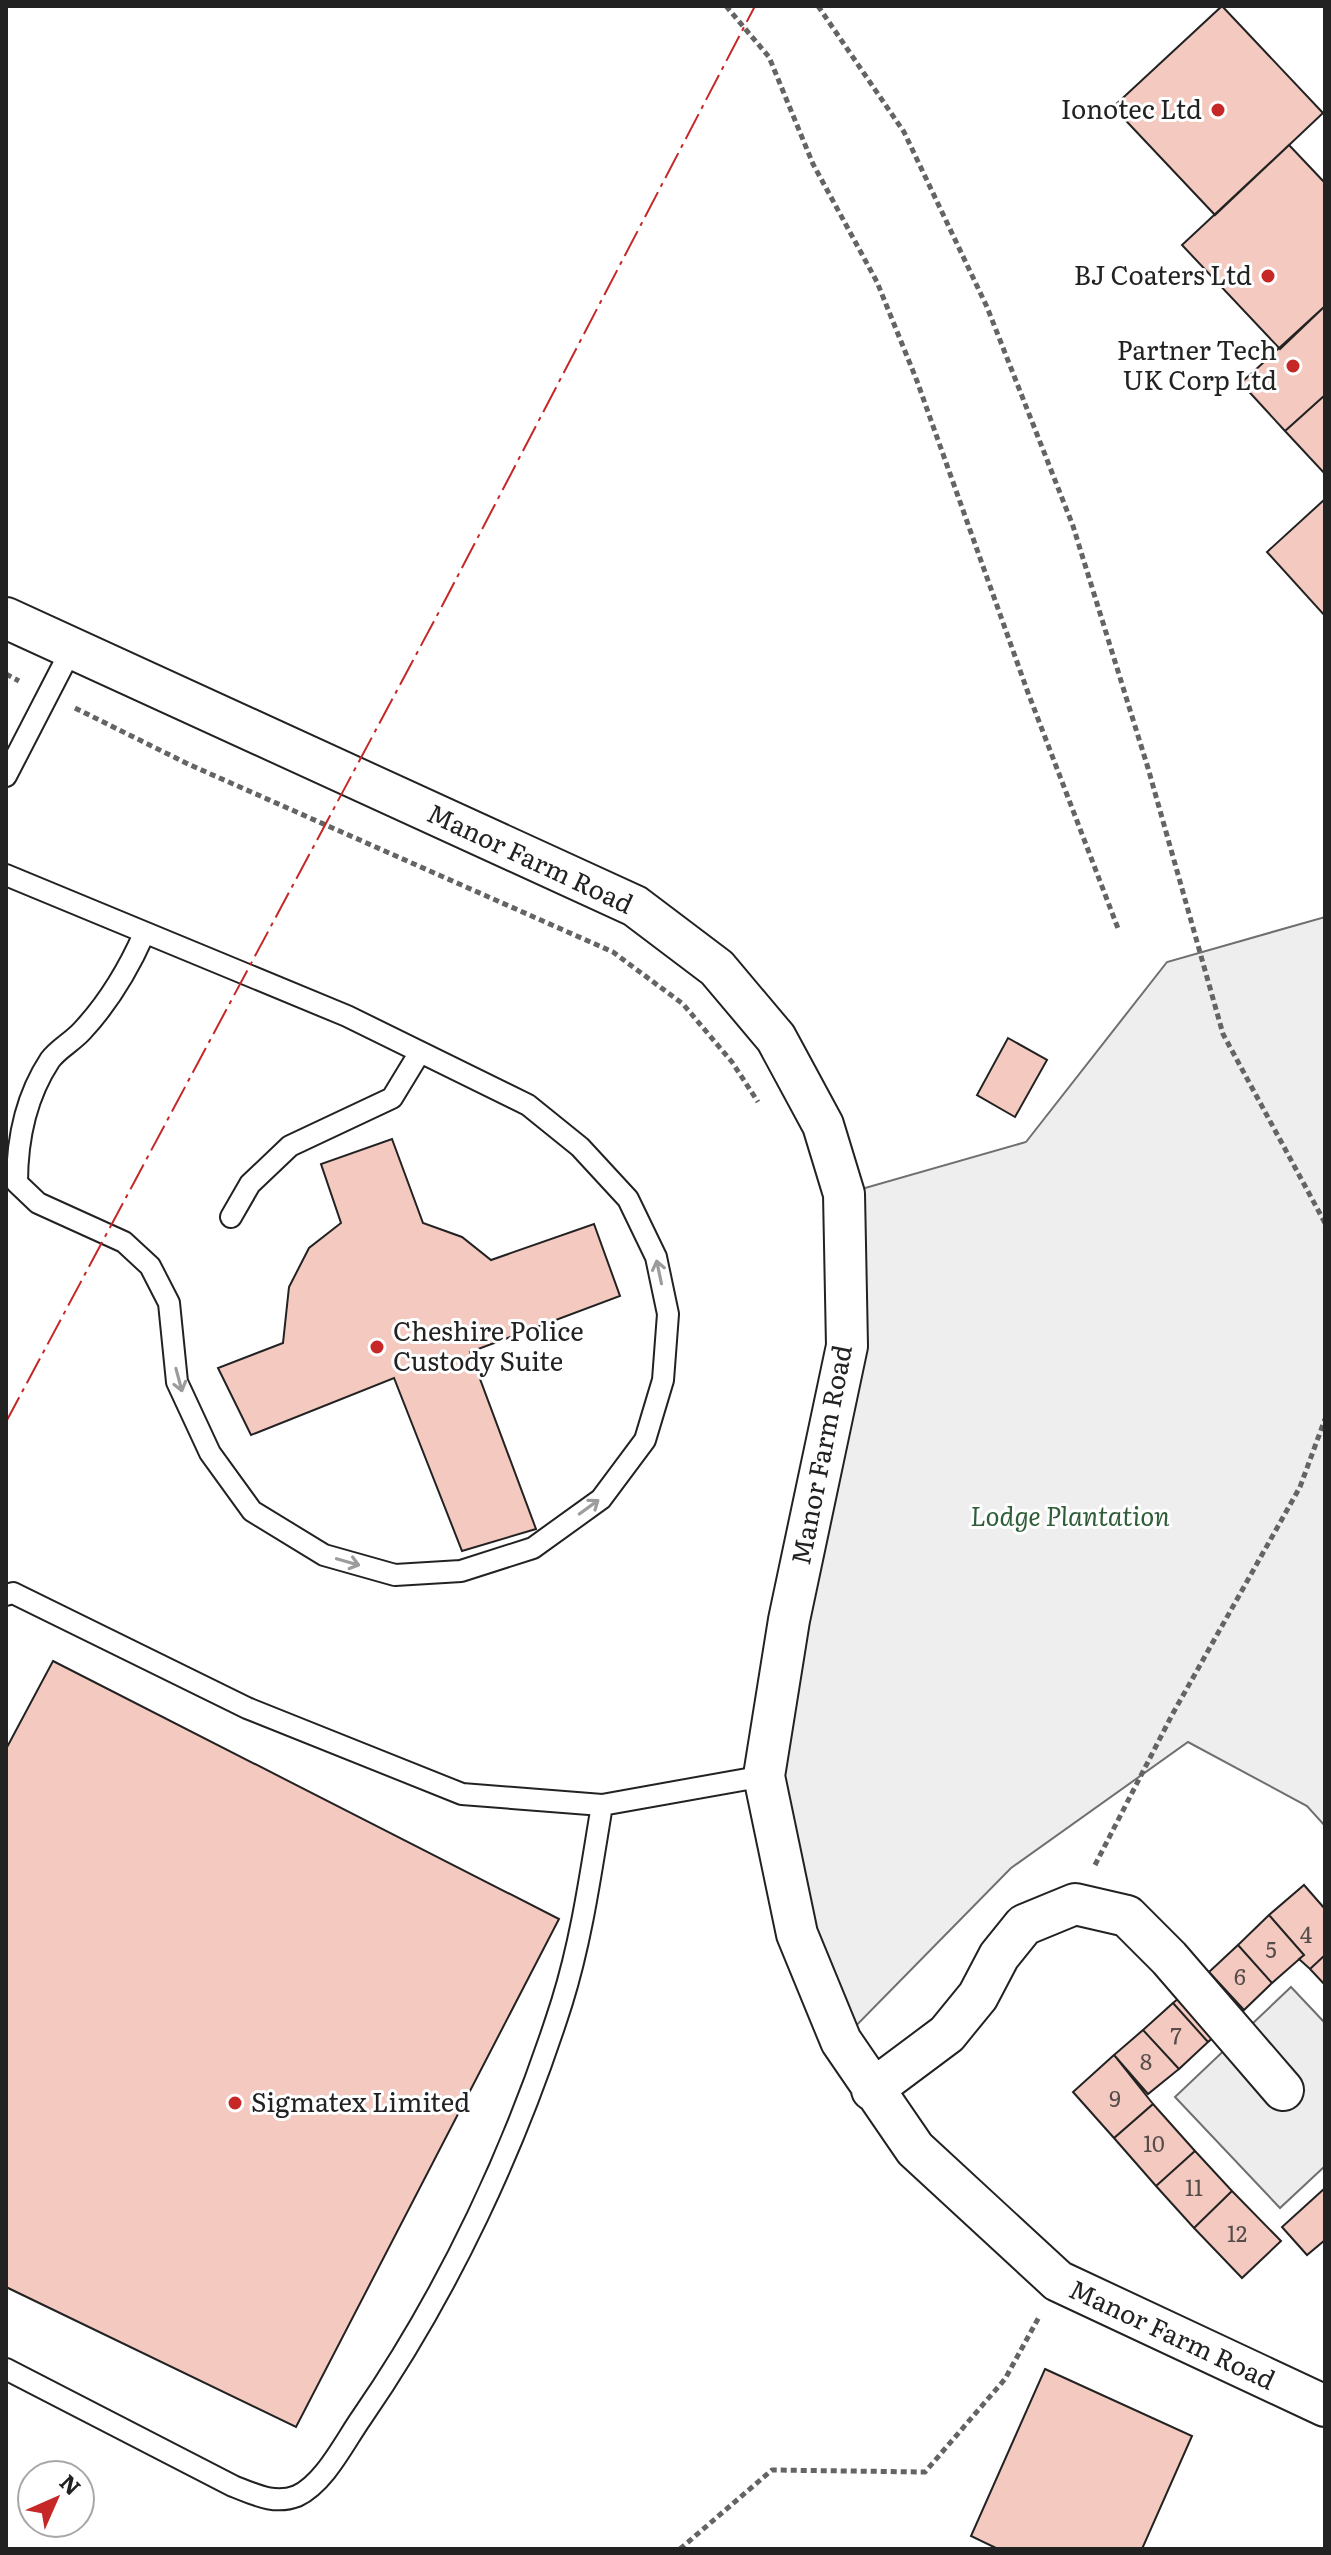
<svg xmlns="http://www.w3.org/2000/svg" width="1331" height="2555" viewBox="0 0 1331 2555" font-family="Literata,serif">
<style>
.green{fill:#eee;stroke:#6f6f6f;stroke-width:2}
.parking{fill:#ededed;stroke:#6f6f6f;stroke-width:2}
.building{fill:#f3c9c0;stroke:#222;stroke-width:2}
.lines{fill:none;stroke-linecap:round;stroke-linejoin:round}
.lane-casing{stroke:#222;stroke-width:24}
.street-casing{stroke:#222;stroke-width:44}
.path{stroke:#646464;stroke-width:5;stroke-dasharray:6 4;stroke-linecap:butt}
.lane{stroke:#fff;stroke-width:20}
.street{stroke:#fff;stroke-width:40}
.power{stroke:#c62828;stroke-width:2;stroke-dasharray:28 6 4 6;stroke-linecap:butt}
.oneway{stroke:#9c9c9c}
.poi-dot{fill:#c62828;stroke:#fff;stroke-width:3}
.labels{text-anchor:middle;stroke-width:6;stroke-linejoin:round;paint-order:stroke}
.number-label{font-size:22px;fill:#564c4a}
.poi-label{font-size:26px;fill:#222;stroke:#fff;text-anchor:end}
.street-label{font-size:26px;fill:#222;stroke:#fff}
.park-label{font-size:26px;font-style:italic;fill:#2f5e38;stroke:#fff}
</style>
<rect width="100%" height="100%" fill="#fff"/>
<path class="green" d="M1325,917v909l-18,-20 -119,-64 -177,126 -170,173 -77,-265 83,-430 -3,-152 182,-52 141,-180z"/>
<path class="parking" d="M1291,1987l34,36v143l-45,42 -105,-111z"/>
<path class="building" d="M1222,6l101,107 -108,102 -102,-108z
M1289,145l36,38v123l-45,43 -98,-104z
M1325,306v89l-40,36 -44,-48z
M1325,395v79l-40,-43z
M1325,499v117l-58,-64z
M1008,1038l39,22 -32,57 -38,-22z
M392,1139l31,84 39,14 29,23 103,-36 26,72 -150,56 66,177 -74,22 -68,-173 -143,57 -33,-67 65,-25 6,-56 20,-39 32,-25 -20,-59z
M53,1661l506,258 -263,508 -290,-140v-538z
M1304,1885l21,24v46l-15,14 -11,-10 5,-4 -35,-40z
M1269,1915l35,40 -32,28 -34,-38z
M1238,1945l34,38 -28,27 -35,-38z
M1325,1955v30l-15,-16z
M1209,1972l35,38 -36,32 -35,-39z
M1173,2003l35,39 -29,27 -36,-39z
M1143,2030l36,39 -31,25 -34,-39z
M1114,2055l39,49 -39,34 -41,-46z
M1153,2104l42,47 -39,35 -42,-48z
M1195,2151l37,40 -38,37 -38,-42z
M1325,2188v52l-18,15 -25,-28z
M1232,2191l49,50 -39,37 -48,-50z
M1045,2369l147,67 -50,113h-144l-27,-13z"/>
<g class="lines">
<g class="lane-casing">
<path id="lane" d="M6,776l66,-128
M6,875l341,141 181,89 52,42 48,52 28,58 12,57 -5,66 -18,60 -44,59 -68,49 -72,23 -66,4 -71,-20 -72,-44 -42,-58 -33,-71 -8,-79 -19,-37 -26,-24 -86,-39 -21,-20c0,-44 8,-85 33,-123 8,-11 22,-18 32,-29 27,-29 46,-61 62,-97
M231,1217l19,-33 40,-38 102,-48 28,-46
M6,1595l7,-2 234,115 215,86 140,11 162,-29
M6,2369l227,117c21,8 41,19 64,10 28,-13 48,-55 65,-79 87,-126 154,-270 200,-415 20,-64 29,-131 40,-197"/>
</g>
<g class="street-casing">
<path id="street" d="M6,618l629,288 82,62 59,70 47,87 21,69 3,152 -58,274 -25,156 33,158 44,107 74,108 143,132 267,125
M872,2090l75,-56 31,-38 21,-40 25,-31 51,-21 52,12 42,42 114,132"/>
</g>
<path class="path" d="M726,6l43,51 44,107 64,118 40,99 110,309 92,241
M818,6l86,126 83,175 86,219 75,242 75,266 102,189
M6,674l13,7
M75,708l113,56 425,188 70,52 49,58 26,40
M1095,1865l77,-150 128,-228 25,-68
M680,2549l92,-79 153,2 80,-93 34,-62"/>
<use href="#lane" class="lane"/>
<use href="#street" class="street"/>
<path class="power" d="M6,1422l435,-814 314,-602"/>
</g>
<defs><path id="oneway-shaft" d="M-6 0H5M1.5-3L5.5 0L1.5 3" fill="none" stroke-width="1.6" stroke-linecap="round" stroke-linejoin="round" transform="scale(2)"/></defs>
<g class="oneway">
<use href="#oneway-shaft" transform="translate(659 1272) rotate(-102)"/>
<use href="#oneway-shaft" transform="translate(179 1380) rotate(75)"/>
<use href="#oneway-shaft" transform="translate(589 1507) rotate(-36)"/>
<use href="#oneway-shaft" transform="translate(348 1562) rotate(16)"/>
</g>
<g class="poi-dot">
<circle cx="1218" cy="110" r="8"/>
<circle cx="1268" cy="276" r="8"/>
<circle cx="1293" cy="366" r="8"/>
<circle cx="377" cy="1347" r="8"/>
<circle cx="235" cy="2103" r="8"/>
</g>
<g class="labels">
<g class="number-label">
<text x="1306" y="1943">4</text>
<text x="1271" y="1958">5</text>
<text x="1240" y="1985">6</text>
<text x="1176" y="2044">7</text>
<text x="1146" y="2070">8</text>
<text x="1115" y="2107">9</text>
<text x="1154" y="2152">10</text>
<text x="1194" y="2196">11</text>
<text x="1237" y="2242">12</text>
</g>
<g class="poi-label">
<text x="1202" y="119">Ionotec Ltd</text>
<text x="1252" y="285">BJ Coaters Ltd</text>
<text x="1277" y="360">Partner Tech<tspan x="1277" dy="30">UK Corp Ltd</tspan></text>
<text x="393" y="1341" text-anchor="start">Cheshire Police<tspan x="393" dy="30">Custody Suite</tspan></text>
<text x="251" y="2112" text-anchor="start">Sigmatex Limited</text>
</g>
<g class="street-label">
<text transform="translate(530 859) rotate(25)" y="9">Manor Farm Road</text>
<text transform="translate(822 1455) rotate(-79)" y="9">Manor Farm Road</text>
<text transform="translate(1172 2335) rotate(25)" y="9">Manor Farm Road</text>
</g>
<g class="park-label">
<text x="1070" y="1526">Lodge Plantation</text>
</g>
</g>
<rect width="1331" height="2555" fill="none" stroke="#222222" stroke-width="16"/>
<g transform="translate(56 2499) rotate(45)"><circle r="38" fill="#ffffff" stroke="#a7a7a7" stroke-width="2"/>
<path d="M0-6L14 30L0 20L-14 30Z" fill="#c62828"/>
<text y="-12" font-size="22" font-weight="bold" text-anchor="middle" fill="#222222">N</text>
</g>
</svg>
